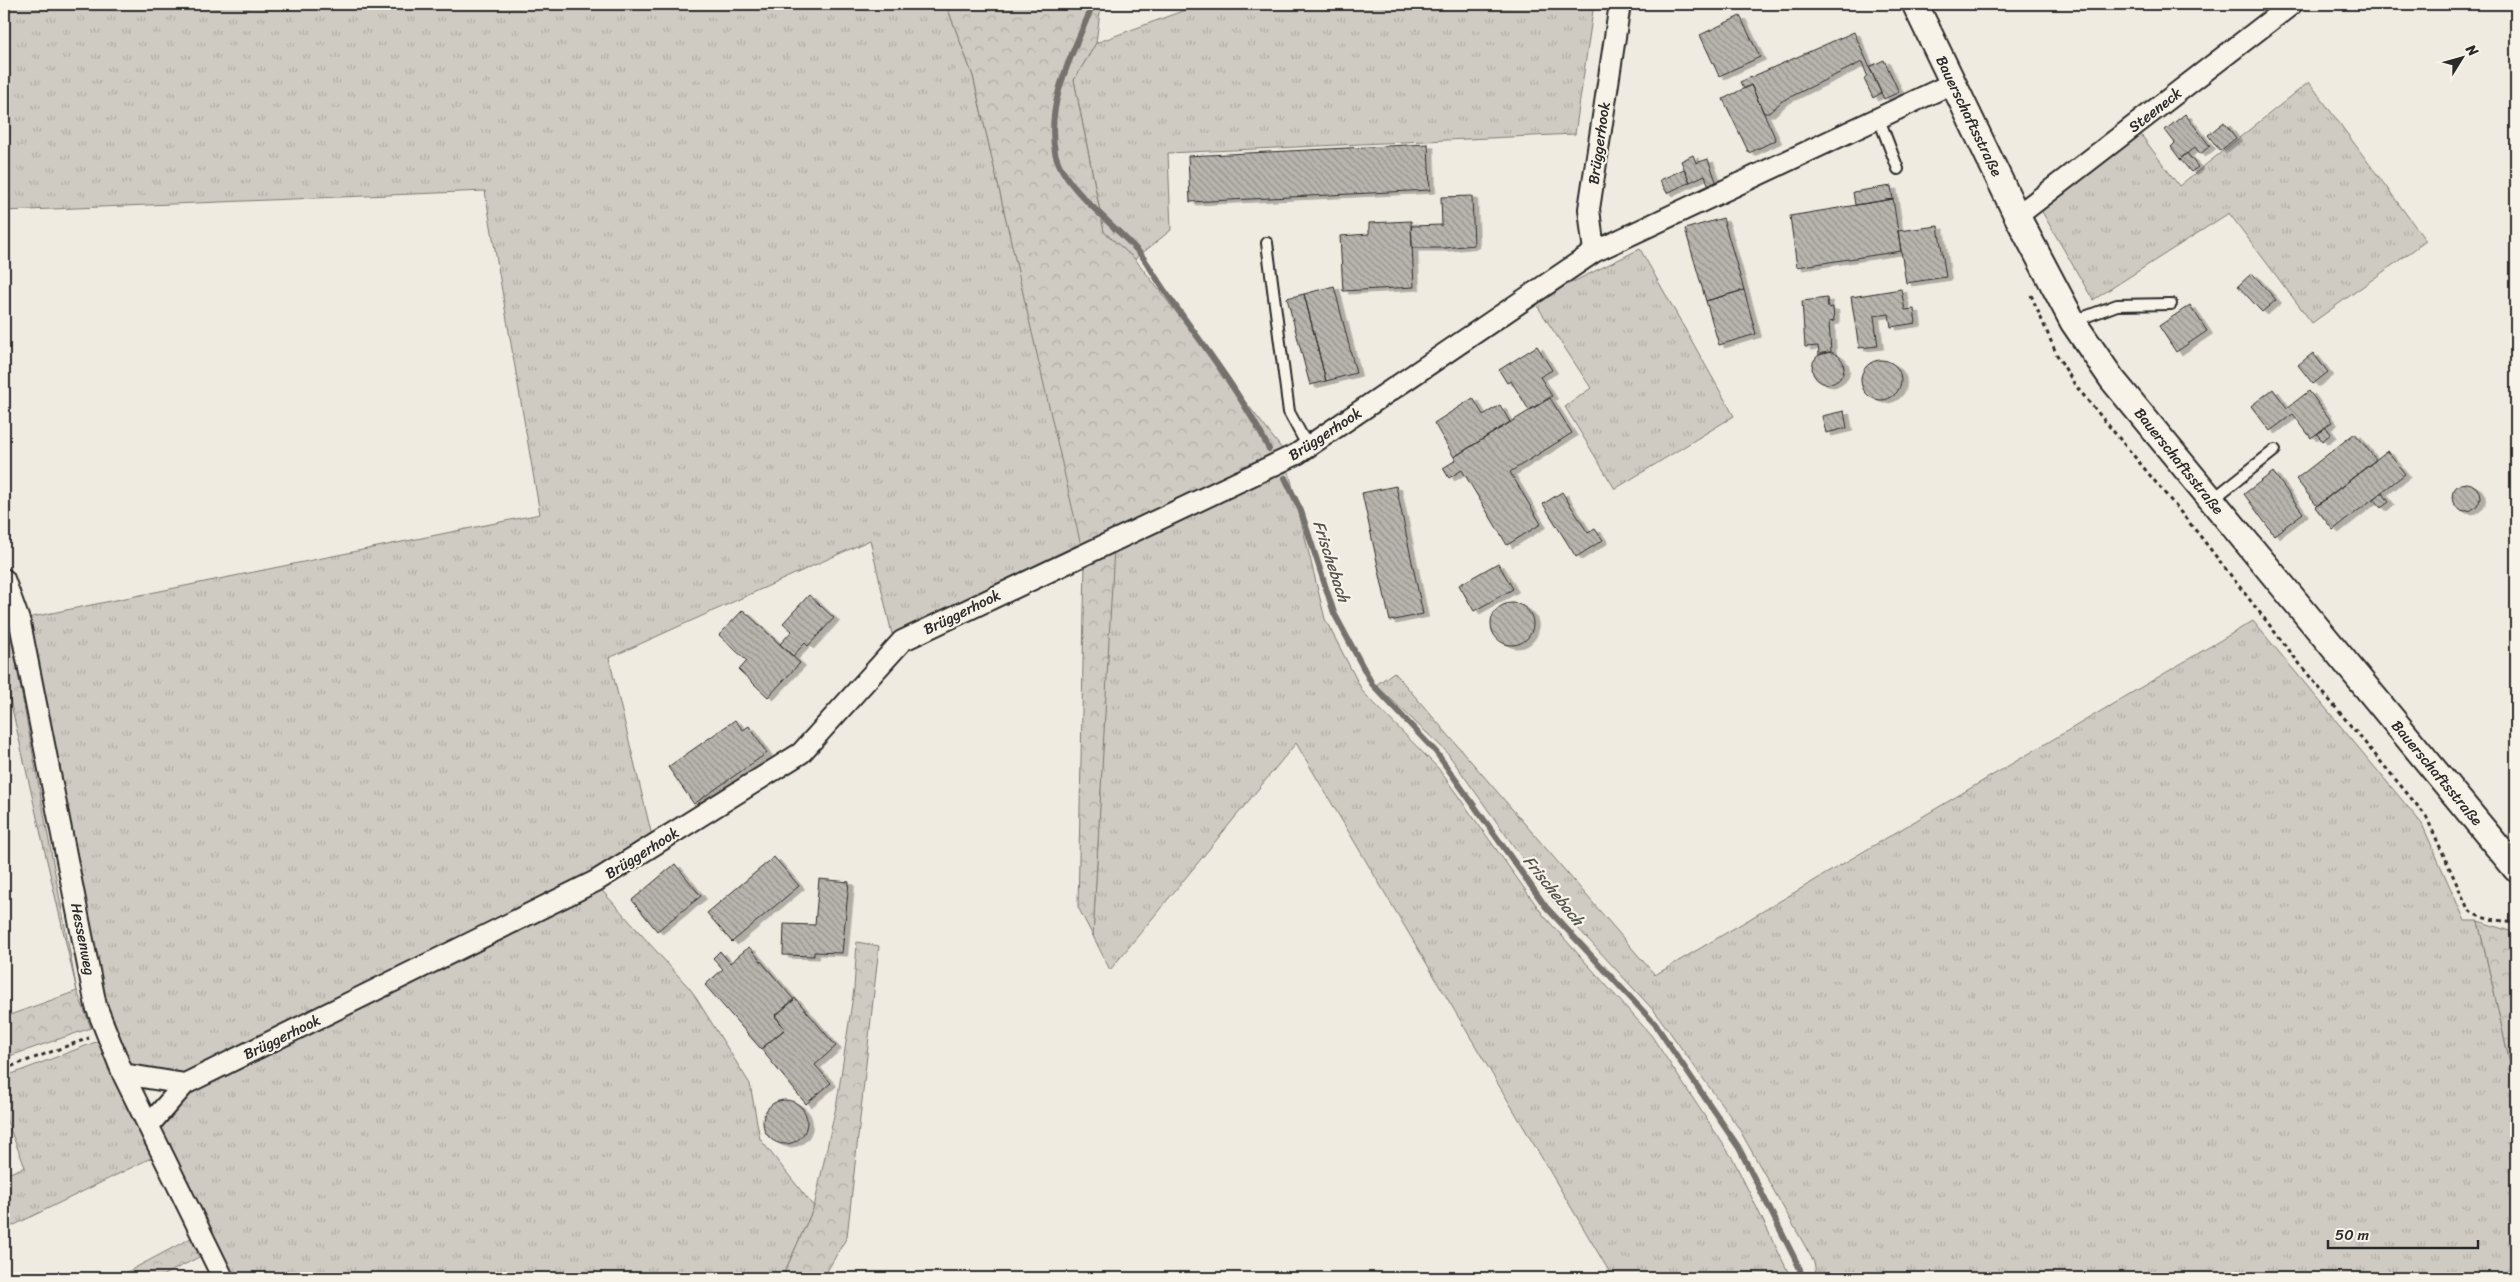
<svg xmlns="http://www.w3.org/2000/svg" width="2520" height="1282" viewBox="0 0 2520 1282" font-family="Sriracha,sans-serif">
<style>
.grass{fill:url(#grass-tufts);stroke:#7d7b76}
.forest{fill:url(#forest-crowns);stroke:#7d7b76}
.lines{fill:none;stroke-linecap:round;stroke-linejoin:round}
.stream{stroke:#74726e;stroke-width:6}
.building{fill:url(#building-back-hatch);stroke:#2b2b2b;filter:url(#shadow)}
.service-casing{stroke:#2b2b2b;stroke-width:14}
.minor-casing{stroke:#2b2b2b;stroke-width:24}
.tertiary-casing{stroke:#2b2b2b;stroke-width:29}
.path{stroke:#2b2b2b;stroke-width:3;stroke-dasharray:4 4;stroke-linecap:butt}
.service{stroke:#f7f3e8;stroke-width:10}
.minor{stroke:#f7f3e8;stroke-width:20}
.tertiary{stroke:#f7f3e8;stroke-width:25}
.labels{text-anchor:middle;stroke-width:4.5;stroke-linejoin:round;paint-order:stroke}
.street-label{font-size:15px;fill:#2b2b2b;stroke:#f7f3e8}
.water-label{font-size:16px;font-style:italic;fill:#555552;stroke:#f7f3e8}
</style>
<defs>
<pattern id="grass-tufts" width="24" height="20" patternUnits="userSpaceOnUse" patternTransform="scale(1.25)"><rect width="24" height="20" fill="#cfcbc2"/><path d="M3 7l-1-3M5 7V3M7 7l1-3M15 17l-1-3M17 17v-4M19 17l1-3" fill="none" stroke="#b2aea7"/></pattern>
<pattern id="forest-crowns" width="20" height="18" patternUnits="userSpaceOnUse" patternTransform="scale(1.25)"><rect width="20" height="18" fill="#cfcbc2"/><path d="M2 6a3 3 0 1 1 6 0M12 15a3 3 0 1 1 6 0" fill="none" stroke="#b2aea7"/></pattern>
<pattern id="building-back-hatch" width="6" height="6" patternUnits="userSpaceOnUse" patternTransform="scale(1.25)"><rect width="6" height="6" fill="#b8b5ae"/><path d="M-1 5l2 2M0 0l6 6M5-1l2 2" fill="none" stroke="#96938e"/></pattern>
<filter id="shadow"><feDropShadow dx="5.5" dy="3" stdDeviation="0" flood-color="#0004"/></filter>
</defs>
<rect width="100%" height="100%" fill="#efebe0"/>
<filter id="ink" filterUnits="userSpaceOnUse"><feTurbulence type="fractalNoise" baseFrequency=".02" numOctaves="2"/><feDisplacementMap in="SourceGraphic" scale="10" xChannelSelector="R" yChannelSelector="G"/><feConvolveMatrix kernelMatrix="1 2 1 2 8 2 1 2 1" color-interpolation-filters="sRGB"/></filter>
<g filter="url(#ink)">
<path class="grass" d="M4,4h942l27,72 108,467 -189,91 -22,-94 -261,118 43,178 -69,42 -399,195 -55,-8 -26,-68 -76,-379 513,-104 -55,-323 -481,20z
M1201,4h393l-19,130 -407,19 3,77 -36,29 -31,-27 -30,-152 22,-37z
M2309,82l117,159 -114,82 -83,-110 -136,87 -52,-90 98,-78 40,54z
M1640,249l94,167 -119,73 -50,-82 26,-19 -57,-87z
M1288,468l37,151 38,73 75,76 106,148 107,119 82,124 58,119h-178l-317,-535 -186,227 -17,-34 20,-383z
M2253,621l169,203 43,97h13l38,169v188h-699l-3,-16 -76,-135 -82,-114 -103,-112 -107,-150 -70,-66 18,-13 261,303z
M598,886l93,104 59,94 10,55 54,68 -32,71h-548l-74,-151 33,-39z
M101,1040l54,116 -151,74v-55l21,-8 -21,-53v-37z"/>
<path class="forest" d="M946,4h155l-5,39 -22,37 30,152 31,27 147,190 -167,80 -22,407 -15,-29 7,-344 -112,-487z
M4,612l6,19 67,360 14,37 -87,30v-41l73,-26 -73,-317z
M2478,921l38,12v157z
M857,942l22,4 -32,291 -24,41h-41l32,-71 23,-105 17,-113z
M193,1237l10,18 -45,23h-42z"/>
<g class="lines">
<path class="stream" d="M1093,4c-18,46 -48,96 -38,148 7,37 65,76 87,104 9,12 16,26 25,38 36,51 74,99 102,155
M1285,478l16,33 33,102 38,71 64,68 110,155 109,117 84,124 61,121 1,9"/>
</g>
<path class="building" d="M1740,16l20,41 -41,19 -19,-41z
M1854,32l27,61 -8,5 -9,-19 3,-4 -5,-13 -80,39 -13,12h-5l-13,-28 -7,4 -4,-7z
M1884,60l15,32 -15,7 -15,-32z
M1751,85l25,55 -27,13 -26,-54z
M2185,114l25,32 -10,8 -5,-7 -15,12 -9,-12 4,-4 -10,-13z
M2224,122l12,16 -16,13 -12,-16z
M1428,144l2,46 -240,12 -2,-46z
M2187,153l11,14 -7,5 -11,-13z
M1693,155l3,8 12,-4 9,25 -8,3 -4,-12 -15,7 -9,-21z
M1684,169l6,13 -23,11 -7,-13z
M1891,186l2,13 -38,6 -2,-13z
M1472,196l2,49 -29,3h-33l-1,-22 31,-1 -1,-28z
M1893,199l8,52 -104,16 -7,-51z
M1723,218l21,72 -38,11 -21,-72z
M1411,221l3,66 -71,4 -3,-55 29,-2v-11z
M1938,226l8,51 -40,6 -8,-52z
M2252,273l24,27 -14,12 -24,-26z
M1334,286l22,87 -30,8 -22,-87z
M1901,289l4,21 9,-1 2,14 -25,4 -2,-13 -15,2 4,30 -19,2 -8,-51z
M1744,290l12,44 -37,11 -13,-44z
M1304,294l22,87 -16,4 -23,-87z
M1827,298l1,10 5,-1 1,14 -5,1 2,30 -12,3 -1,-9 -13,1 -3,-46z
M2190,305l17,26 -31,21 -17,-26z
M1537,346l15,24 -12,7 12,19 -23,14 -18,-29 -4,2 -8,-13z
M1812 368a16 16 0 1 1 32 0a16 16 0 1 1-32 0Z
M2313,353l15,19 -15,12 -15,-19z
M1861 380a20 20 0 1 1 40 0a20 20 0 1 1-40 0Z
M2273,389l14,19 22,-17 23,31 -21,16 -18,-24 -23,17 -19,-25z
M1473,398l10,17 17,-10 10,17 -56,35 -20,-34z
M1550,398l22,35 -62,39 31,52 -34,21 -45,-75 -13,8 -6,-10 13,-8 -2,-3z
M1844,411l3,17 -21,5 -4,-17z
M2326,427l5,7 -9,7 -5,-7z
M2355,433l21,27 -59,46 -21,-27z
M2387,451l18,23 -72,56 -18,-23z
M2273,472l30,41 -29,22 -30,-41z
M2452 497a14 14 0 1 1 28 0a14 14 0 1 1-28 0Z
M1396,486l27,128 -33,7 -28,-128z
M1562,492l26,41 7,-4 8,11 -27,17 -33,-53z
M2382,492l7,10 -8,6 -8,-9z
M1498,563l15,26 -39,22 -15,-26z
M809,595l25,23 -26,28 -3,-3 -12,13 -13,-12 12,-13 -9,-8z
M1491 624a21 21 0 1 1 42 0a21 21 0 1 1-42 0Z
M743,610l57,53 -32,34 -29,-27 8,-9 -28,-26z
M735,720l8,10 6,-4 18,27 -73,51 -26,-37z
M774,857l25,29 -67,56 -25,-29z
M675,864l26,32 -44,35 -25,-31z
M819,879l30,3 -7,71 -28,-1v4l-31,-1 1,-31 31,1z
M749,947l45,53 -19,16 10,13 -24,20 -56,-64 18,-16 -10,-11 7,-7 10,12z
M795,998l41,48 -21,19 16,18 -25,21 -45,-55 24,-20 -10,-13z
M763 1122a22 22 0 1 1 44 0a22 22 0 1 1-44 0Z"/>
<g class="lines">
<g class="service-casing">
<path id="service" d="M1879,119l19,50
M1267,243l22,169 19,35
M2074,321l43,-16 54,-1
M2212,500l63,-50"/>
</g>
<g class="minor-casing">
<path id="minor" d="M2017,216l275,-212
M1594,252l359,-169
M4,579l16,44 76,383 27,68 100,204
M123,1074l62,10 411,-203 205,-128 101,-112 395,-187 297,-202 -5,-43 31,-205
M149,1125l36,-41"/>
</g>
<g class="tertiary-casing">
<path id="tertiary" d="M1915,4l102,212 56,106 39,57 404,490"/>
</g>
<path class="path" d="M2031,295l26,60 18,30 122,147 109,140 120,144 42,93c14,14 31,8 48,16
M4,1069l85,-31"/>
<use href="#service" class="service"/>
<use href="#minor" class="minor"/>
<use href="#tertiary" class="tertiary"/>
</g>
</g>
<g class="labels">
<g class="street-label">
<text transform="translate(2155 110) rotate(-38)" y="5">Steeneck</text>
<text transform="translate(1969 116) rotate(64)" y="5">Bauerschaftsstraße</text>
<text transform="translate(1599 143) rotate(-82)" y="5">Brüggerhook</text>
<text transform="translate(1325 434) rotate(-33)" y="5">Brüggerhook</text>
<text transform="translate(2179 461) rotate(51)" y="5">Bauerschaftsstraße</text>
<text transform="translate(962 612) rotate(-26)" y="5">Brüggerhook</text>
<text transform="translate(2437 773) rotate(50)" y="5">Bauerschaftsstraße</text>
<text transform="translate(642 853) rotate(-32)" y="5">Brüggerhook</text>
<text transform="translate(83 939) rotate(79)" y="5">Hessenweg</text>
<text transform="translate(282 1037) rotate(-26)" y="5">Brüggerhook</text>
</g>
<g class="water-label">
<text transform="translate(1332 561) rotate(72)" y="6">Frischebach</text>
<text transform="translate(1554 890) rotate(51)" y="6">Frischebach</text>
</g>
</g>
<rect width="2520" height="1282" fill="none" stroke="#f7f3e8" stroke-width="20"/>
<rect x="10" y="10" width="2500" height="1262" fill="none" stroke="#2b2b2b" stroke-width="2" filter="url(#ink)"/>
<g transform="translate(2462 58) rotate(53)" stroke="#f7f3e8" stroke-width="4" paint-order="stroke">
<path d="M0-4L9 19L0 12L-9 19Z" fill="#2b2b2b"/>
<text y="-8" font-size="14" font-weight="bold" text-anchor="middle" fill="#2b2b2b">N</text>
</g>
<path d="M2328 1240v8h150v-8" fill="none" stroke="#2b2b2b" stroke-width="2.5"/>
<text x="2335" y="1240" font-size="15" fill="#2b2b2b" stroke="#f7f3e8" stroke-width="4" paint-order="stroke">50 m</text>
</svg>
